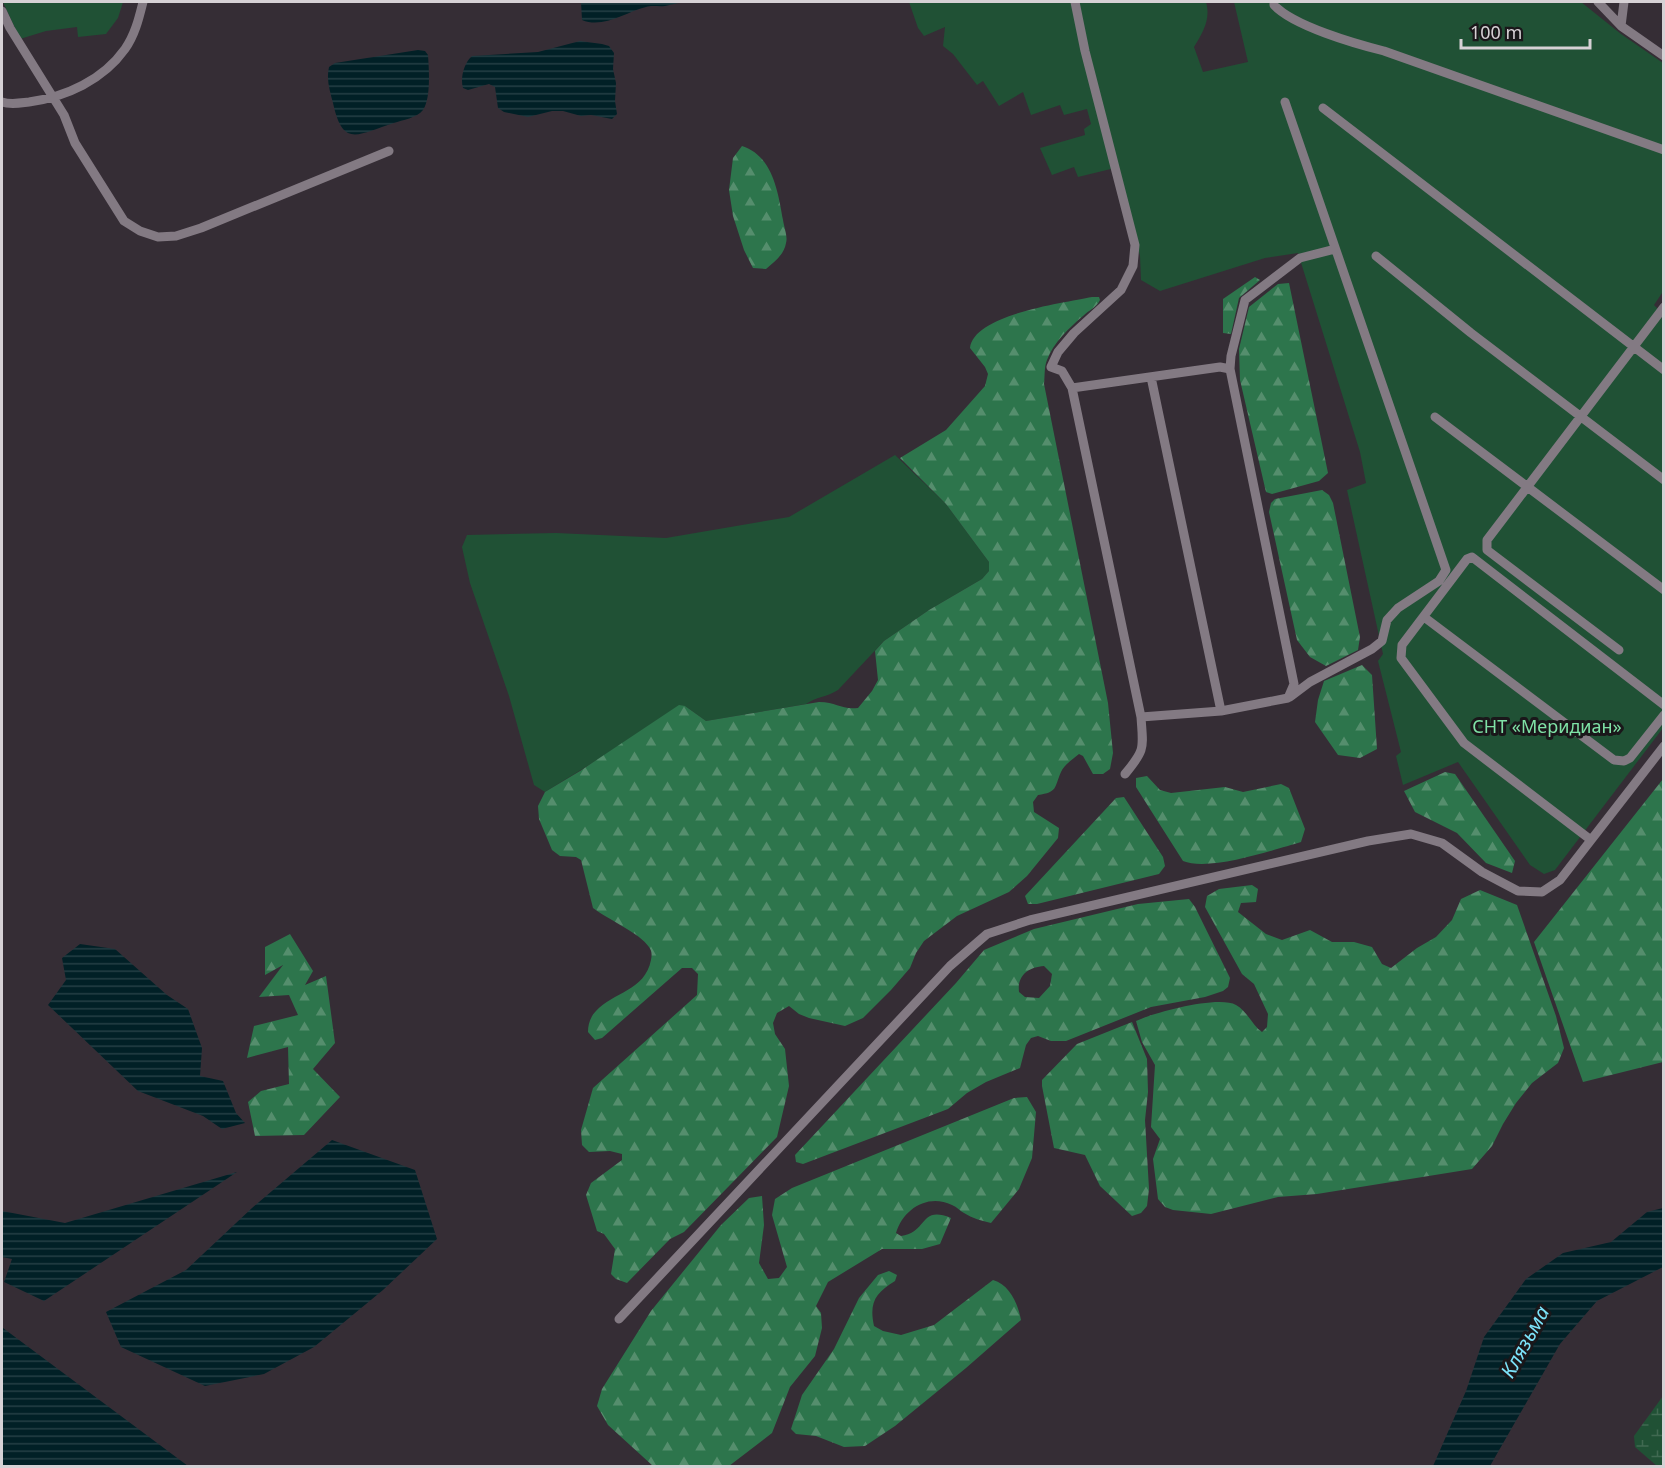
<svg xmlns="http://www.w3.org/2000/svg" width="1665" height="1468" viewBox="0 0 1665 1468" font-family="'Noto Sans',sans-serif">
<style>
.green{fill:#205135}
.forest{fill:url(#forest-firs);fill-rule:evenodd}
.wetland{fill:url(#wetland-marsh)}
.water{fill:url(#water-rules)}
.lines{fill:none;stroke-linecap:round;stroke-linejoin:round}
.minor{stroke:#837a83;stroke-width:9}
.labels{text-anchor:middle;stroke-width:6;stroke-linejoin:round;paint-order:stroke}
.park-label{font-size:18px;fill:#7fe2a6;stroke:#1a171a}
.water-label{font-size:20px;font-style:italic;fill:#7ce3fa;stroke:#1a171a}
</style>
<defs>
<pattern id="forest-firs" width="22" height="20" patternUnits="userSpaceOnUse" patternTransform="scale(1.5)"><rect width="22" height="20" fill="#2d754c"/><path d="M5 1l3.5 6h-7zM16 11l3.5 6h-7z" fill="#558e6d"/></pattern>
<pattern id="wetland-marsh" width="20" height="14" patternUnits="userSpaceOnUse" patternTransform="scale(1.5)"><rect width="20" height="14" fill="#205135"/><path d="M1 5h8M5 5V1M11 12h8M15 12V8" fill="none" stroke="#406951"/></pattern>
<pattern id="water-rules" width="6" height="5" patternUnits="userSpaceOnUse" patternTransform="scale(1.5)"><rect width="6" height="5" fill="#012026"/><path d="M0 2.5h6" fill="none" stroke="#253f45"/></pattern>
</defs>
<rect width="100%" height="100%" fill="#352d35"/>
<path class="green" d="M3,2h120l-5,16 -12,16 -28,3 -1,-10 -31,4 -26,8z
M909,2h297c5,17 -3,30 -12,45l9,25 45,-10 -14,-60h347l40,32 42,29 1,227 -10,15 10,10 -1,413 -108,142 -11,4 -14,-9 -72,-103 -55,23 -7,-29 5,-4 -23,-91 5,-7 -36,-164 19,-7 -6,-31 -62,-199 -33,5 -105,33 -19,-11 -1,-24 -21,-89 -41,10 -4,-10 -22,8 -12,-27 45,-13 -1,-6 7,-5 -4,-15 -23,6 -4,-10 -29,10 -8,-23 -24,14 -16,-25 -6,4 -24,-31 -10,-8 2,-19 -21,9 -6,-8z
M895,455l51,49 43,58v9l-7,8 -53,31 -45,31 -46,49c-11,7 -22,7 -32,14l-100,17 -21,-15 -140,86 -11,-7 -25,-89 -39,-113 -8,-36 5,-12 89,-2 110,5 123,-21z"/>
<path class="forest" d="M742,146c31,10 36,46 41,74 1,7 5,17 3,23 -2,12 -12,19 -20,26l-13,-1 -9,-18 -11,-34 -4,-26 4,-32z
M1255,277l5,3 -21,18 -8,36 -8,-1v-34z
M1289,283l39,190 -9,8 -47,13 -6,-2 -26,-112 -1,-31 10,-42 29,-23z
M1092,297h7l1,3c-4,8 -11,10 -17,16 -13,11 -30,27 -36,44 -3,7 -2,16 -3,24l64,319 5,50 -3,16 -7,5h-10l-10,-18 -4,-2c-6,5 -15,11 -18,18 -7,16 -3,20 -23,23l-5,7 1,10 25,16 -1,10 -31,38 -18,16 -52,24 -33,25 -8,12 -6,15 -19,22 -28,28 -18,8 -36,-8 -10,-4 -10,-8 -12,7 -4,10 2,11 10,15 4,37 -12,51 -93,95 -14,7 -43,44 -11,-4 -5,-5 4,-25 -11,-15 -7,-3 -11,-36 5,-12 31,-23v-6l-12,-3 -21,1 -7,-7 -1,-15 12,-42 104,-93 1,-21 -6,-6h-10l-80,70 -7,2 -7,-8c0,-7 2,-15 8,-21 17,-19 49,-20 55,-51 1,-5 1,-9 -2,-13 -9,-14 -42,-28 -56,-39l-12,-48 -5,-3 -16,-1 -8,-6 -13,-31 -1,-13 7,-14 35,-21 99,-66 6,1 21,15 113,-19c18,0 22,8 39,6l14,-17 6,-11 -3,-29 9,-10 45,-31 53,-31 7,-8v-9l-43,-58 -46,-46 46,-28 39,-44 3,-12 -3,-7 -15,-19c4,-34 94,-45 122,-51z
M1322,490l7,5 4,8 27,134 -2,13 -32,16 -16,-9 -13,-17 -28,-128 2,-9 4,-4z
M1362,665l10,10 5,74 -17,9 -22,-3 -23,-33 3,-22 6,-19z
M1445,772l10,2 60,87 -3,12 -26,-10 -29,-30 -42,-21 -11,-21z
M1147,776l13,14 11,3 54,-6 18,5 38,-8 8,4 16,41 -4,13c-28,8 -92,30 -118,19l-47,-74v-9z
M1663,779v283l-80,20 -49,-140z
M1124,797l39,60 2,9 -6,8 -122,30h-9l-3,-8 91,-98z
M1252,885l6,4 -2,13 -15,1 -3,9 28,22 16,6 28,-10 22,12h22l18,5 10,17 9,4 26,-20 19,-11 16,-17 9,-21 19,-9 37,15 39,111 8,32 -6,15 -26,20 -16,20 -13,21 -11,22 -20,23 -155,25 -39,3 -67,17 -38,-4 -8,-3 -7,-8 -5,-40 7,-20 -9,-12 4,-62 -13,-23 -6,-21c17,-8 82,-26 100,-16 11,6 16,20 26,27l5,-5 1,-13 -14,-30 -12,-10 -37,-67 2,-11 12,-7z
M1189,899l6,8 35,71 -2,9 -5,4 -18,6 -54,10 -85,34h-15l-13,-5 -7,2 -5,7 -6,23 -34,14 -19,11 -19,16 -145,55 -7,-2 -1,-7 161,-172 28,-33 50,-21 104,-25zM1044,966l8,8 -2,12 -11,12 -14,-1 -6,-5c-2,-17 10,-25 25,-26z
M290,934l23,37 -8,14 21,-9 9,67 -22,26 27,28 -36,38 -49,1 -7,-34 13,-11 28,-7 -1,-37 -41,11 7,-32 44,-11 -9,-20 -30,2 24,-32 -18,10v-28z
M1132,1022l15,37 1,33 -3,28 4,69 -2,17 -6,7 -9,3 -32,-30 -15,-31 -31,-7 -12,-62v-6l35,-36z
M1027,1097l9,15 -4,46 -13,31 -28,34c-9,-2 -19,-5 -27,-10 -4,-2 -7,-6 -12,-8 -24,-12 -49,4 -56,28l5,3c27,-3 18,-31 50,-18l-11,26 -18,5h-40l-54,33 -12,24 5,7 1,15 -7,28 -25,31 -18,46 -43,33h-76l-45,-41 -11,-19 5,-17 49,-78 70,-86 28,-27 13,-2 2,29 -5,38 9,16 11,-1 8,-11 -15,-52 3,-16 17,-11 222,-90z
M889,1271l8,4 -2,6c-20,12 -26,22 -21,45l9,5 18,4 33,-10 59,-45c17,5 25,24 28,40l-55,48 -71,58 -30,20 -21,1 -28,-11 -20,-2 -5,-5 11,-34 32,-46 25,-51 19,-23z"/>
<path class="wetland" d="M1663,1396v70h-6l-22,-19 -1,-11z"/>
<path class="water" d="M581,2h102c-6,1 -12,3 -18,4 -6,1 -13,-1 -19,1 -20,5 -43,22 -64,13z
M580,41l22,3 7,2 5,7 -1,16 3,14 -1,18 2,13 -5,5 -21,-4 -10,1 -18,-5h-11l-24,6 -24,-5 -6,-4 -3,-21 -6,-3 -21,6 -5,-2c-3,-10 1,-25 9,-32l66,-4z
M418,50l7,1 3,4c1,14 3,44 -5,55 -6,8 -21,10 -29,13 -36,11 -51,26 -61,-20 -3,-12 -7,-23 -4,-36l6,-4z
M80,944l35,5 52,46 21,14 14,39 -2,28 23,5 13,32 9,10 -23,6 -19,-13 -65,-25 -90,-86 18,-25 -4,-22z
M332,1140l83,30 22,69 -54,51 -69,57 -50,27 -59,12 -84,-39 -15,-35 80,-42 66,-62z
M237,1172l-193,129 -40,-19 8,-23 -10,-2v-46l63,12z
M1663,1208v59l-66,34 -37,43 -70,122h-57l33,-75 18,-54 42,-58 37,-26 48,-11 36,-30z
M3,1328l185,138h-186v-137z"/>
<g class="lines">
<path class="minor" d="M1274,2v3c19,21 82,39 110,46l280,99
M1598,2l23,24 43,30
M2,11l8,17 54,87 11,28 49,78 16,10 18,6 18,-1 25,-8 188,-77
M1621,26l3,-24
M2,102c9,3 18,1 27,0 37,-5 74,-22 96,-53 10,-14 14,-31 18,-47
M1285,102l161,468 -7,11 -41,27 -11,12 -5,21 -10,8 -62,33 -20,15
M1323,108l341,262
M1376,256l95,77 193,147
M1151,377l70,334
M1072,388l-10,-17 -11,-4 7,-15 16,-19 47,-43 12,-24 2,-21 -50,-194 -10,-49
M1435,417l229,173
M1424,617l190,143 10,1 6,-3 34,-43
M1619,650l-132,-100v-10l177,-233
M1141,717l-69,-329 148,-21 10,2
M1125,774c21,-25 18,-26 16,-57l80,-6 67,-13 6,-14 -64,-315 1,-13 14,-56 55,-42 35,-9
M1591,840l-127,-97 -63,-85 1,-13 65,-86 5,-2 192,148
M619,1319l331,-353 37,-32 43,-14 338,-79 43,-7 31,9 40,29 36,19 24,1 18,-12 104,-134"/>
</g>
<g class="labels">
<g class="park-label">
<text x="1547" y="733">СНТ «Меридиан»</text>
</g>
<g class="water-label">
<text transform="translate(1525 1342) rotate(-61)" y="7">Клязьма</text>
</g>
</g>
<rect width="1665" height="1468" fill="none" stroke="#d6d1d5" stroke-width="6"/>
<path d="M1461 39v9h129v-9" fill="none" stroke="#d6d1d5" stroke-width="3"/>
<text x="1470" y="39" font-size="18" fill="#d6d1d5" stroke="#1a171a" stroke-width="4.5" paint-order="stroke">100 m</text>
</svg>
